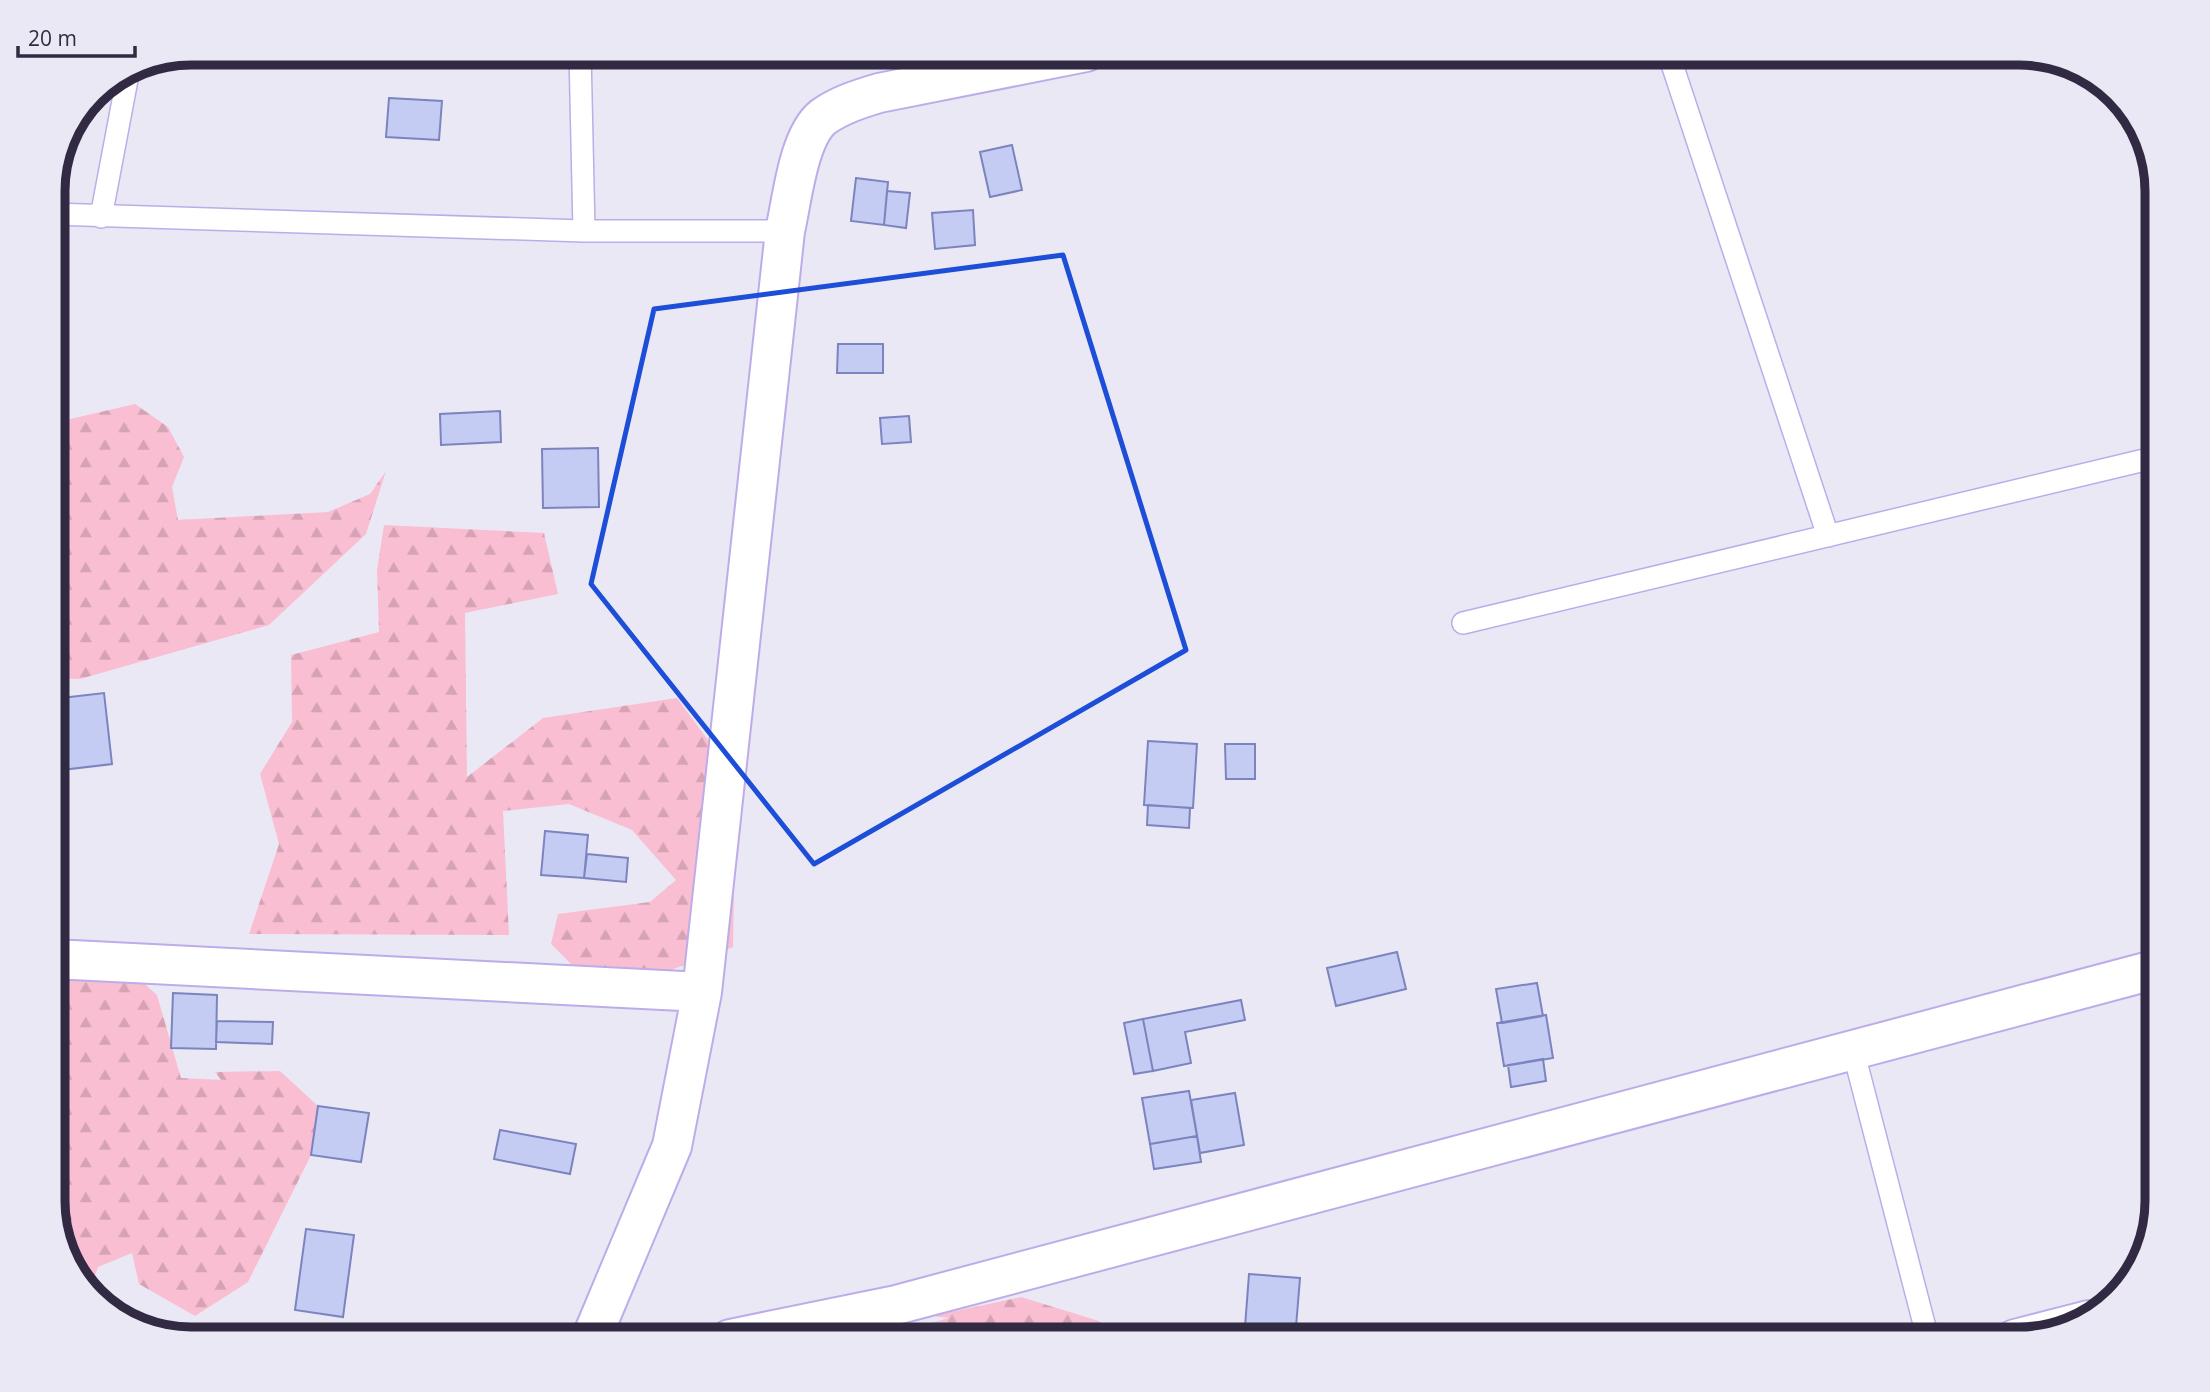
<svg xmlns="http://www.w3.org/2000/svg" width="2210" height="1392" viewBox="0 0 2210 1392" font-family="'Open Sans',sans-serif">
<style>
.forest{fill:url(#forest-firs)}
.building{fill:#c5ccf4;stroke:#7b84be;stroke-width:2}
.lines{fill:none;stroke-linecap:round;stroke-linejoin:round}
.service-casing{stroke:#bdace9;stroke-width:24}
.minor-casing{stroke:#bdace9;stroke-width:42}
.service{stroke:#fff;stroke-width:21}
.minor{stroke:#fff;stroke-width:38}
.marked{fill:none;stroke:#1d4ed8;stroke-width:5;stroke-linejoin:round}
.rim{fill:none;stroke:#322a43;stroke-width:9}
</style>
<defs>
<pattern id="forest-firs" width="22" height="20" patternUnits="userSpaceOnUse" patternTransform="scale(1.75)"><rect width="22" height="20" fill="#f9bed1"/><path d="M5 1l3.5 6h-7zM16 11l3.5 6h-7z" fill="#d6a3b5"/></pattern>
</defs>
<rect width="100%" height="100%" fill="#ebe8f5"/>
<path class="forest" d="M135,404l33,23 16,30 -12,30 6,33 150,-8 42,-18 16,-23 -20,63 -97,91 -189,54 -27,-1v-255z
M384,525l160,8 14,61 -93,19 2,164 76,-59 134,-20 59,80 -3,169 -73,27 -85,-6 -24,-24 7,-30 92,-12 26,-22 -44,-50 -63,-26 -66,7 6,124 -260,-1 30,-90 -19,-70 32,-52 -1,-67 88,-23 -2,-62z
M53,939l56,13 48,43 24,83 40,2 -6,-8 65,-1 38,35 -7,49 -63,127 -53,34 -56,-32 -7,-31 -34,14 -8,23 -19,-19 -18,-61z
M1021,1297l78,24 19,18h-210l12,-13 29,-8 -17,-2z"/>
<path class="building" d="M389,98l53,3 -3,39 -53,-3z
M1012,145l10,45 -32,7 -10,-45z
M856,178l32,4 -4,43 -33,-4z
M887,191l23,2 -4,35 -22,-3z
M973,210l2,35 -40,4 -3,-36z
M838,344h45v29h-46z
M500,411l1,31 -60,3 -1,-31z
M909,416l2,26 -29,2 -2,-26z
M598,448l1,59 -56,1 -1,-59z
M104,693l8,71 -59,7v-72z
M1148,741l49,3 -4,64 -49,-3z
M1225,744h30v35h-29z
M1148,805l42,3 -1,20 -42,-3z
M545,831l43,4 -4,43 -43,-3z
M587,854l41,4 -2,24 -42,-4z
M1397,952l9,37 -70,17 -9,-38z
M1537,983l6,33 -41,7 -6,-34z
M173,993l44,2 -1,54 -45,-1z
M1241,1000l4,20 -60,12 6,31 -38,8 -10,-52z
M1546,1015l7,43 -49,8 -7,-43z
M1143,1019l10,52 -19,3 -10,-51z
M217,1021l56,1 -1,22 -56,-2z
M1543,1059l3,22 -35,6 -3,-22z
M1189,1091l8,45 -47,8 -8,-46z
M1235,1093l9,52 -44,8 -9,-53z
M318,1106l51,7 -8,49 -50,-7z
M500,1130l76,14 -6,30 -76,-15z
M1197,1136l4,26 -47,7 -4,-25z
M306,1229l48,6 -11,82 -48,-7z
M1249,1274l51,4 -5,61h-23l1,-10 -28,-2z
M1245,1327l28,2 -1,10h-28z"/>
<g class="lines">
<g class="service-casing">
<path id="service" d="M580,52l4,179
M1668,52l160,484
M53,214l531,17h201
M101,217l28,-148
M1463,623l694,-166
M1853,1050l75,289"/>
</g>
<g class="minor-casing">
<path id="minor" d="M53,959l649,33 -30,154 -81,193
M702,992l83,-761c7,-30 13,-94 38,-114 17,-12 36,-18 56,-24l207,-41
M730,1339l166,-34 1261,-336
M2015,1339l74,-19"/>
</g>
<use href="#service" class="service"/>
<use href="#minor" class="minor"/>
</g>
<path class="marked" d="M1063,255l123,395 -372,214 -223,-280 63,-275z"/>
<path d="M0 0H2210V1392H0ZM191 65H2019A126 126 0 0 1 2145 191V1201A126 126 0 0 1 2019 1327H191A126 126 0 0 1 65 1201V191A126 126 0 0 1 191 65Z" fill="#ebe8f5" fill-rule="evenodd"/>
<path class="rim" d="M191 65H2019A126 126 0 0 1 2145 191V1201A126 126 0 0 1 2019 1327H191A126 126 0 0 1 65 1201V191A126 126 0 0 1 191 65Z"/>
<path d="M18 46v10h117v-10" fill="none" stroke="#322a43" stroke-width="3.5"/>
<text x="28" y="46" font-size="21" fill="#322a43" stroke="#ebe8f5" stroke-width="5" paint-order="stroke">20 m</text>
</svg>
